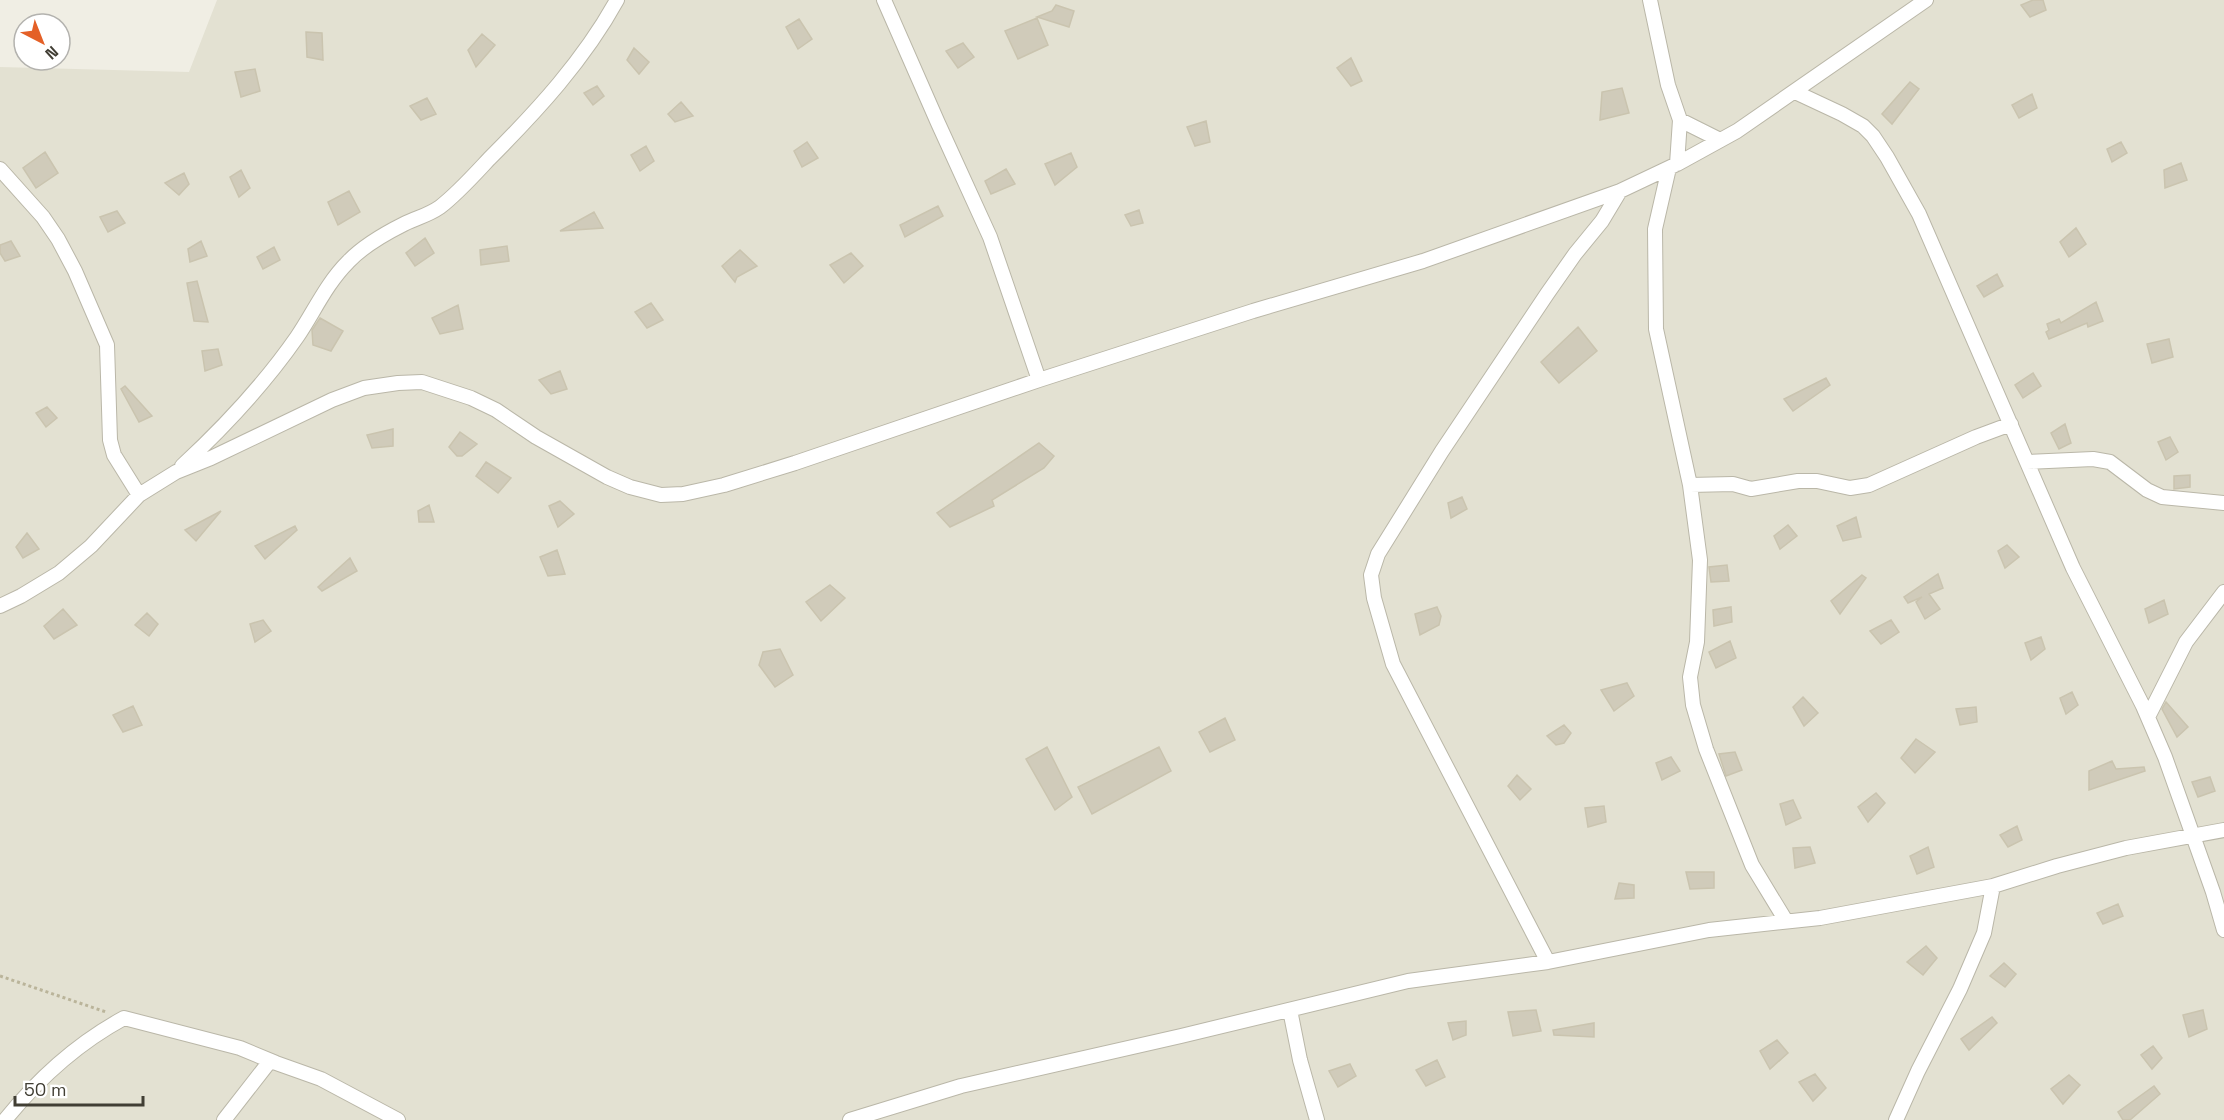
<svg xmlns="http://www.w3.org/2000/svg" width="2224" height="1120" viewBox="0 0 2224 1120" font-family="'Space Grotesk',sans-serif">
<style>
.residential{fill:#e3e1d2}
.building{fill:#d0cbba;stroke:#cac4af;stroke-width:1.5}
.lines{fill:none;stroke-linecap:round;stroke-linejoin:round}
.street-casing{stroke:#bab7a8;stroke-width:16}
.path{stroke:#bab49a;stroke-width:3;stroke-dasharray:3 3;stroke-linecap:butt}
.street{stroke:#fff;stroke-width:14}
</style>
<rect width="100%" height="100%" fill="#f0eee4"/>
<path class="residential" d="M217,0h2007v1120h-2224v-1053l189,5z"/>
<path class="building" d="M2033,0h10l3,10 -16,7 -9,-12z
M1056,5l18,6 -5,16 -32,-10 15,-6z
M1037,18l11,27 -30,14 -13,-28z
M799,19l13,20 -14,10 -12,-22z
M306,32l16,1 1,27 -16,-3z
M482,34l13,11 -19,22 -8,-17z
M963,43l11,14 -16,11 -12,-17z
M634,48l15,14 -10,12 -12,-14z
M1351,58l11,23 -11,5 -14,-18z
M255,69l5,22 -19,6 -6,-25z
M1910,82l9,7 -27,35 -10,-10z
M597,86l7,10 -11,9 -9,-12z
M1622,88l7,25 -29,7 2,-28z
M2032,94l5,14 -18,10 -7,-13z
M427,98l9,16 -15,6 -11,-14z
M681,102l12,14 -18,6 -7,-8z
M1206,121l4,21 -15,4 -8,-19z
M807,142l11,16 -16,9 -8,-16z
M2121,142l6,11 -15,9 -5,-13z
M646,146l8,15 -14,10 -9,-16z
M45,152l13,21 -22,15 -13,-20z
M1071,153l6,14 -22,18 -10,-21z
M2181,163l6,17 -22,8 -1,-18z
M1006,169l9,15 -24,10 -6,-13z
M241,170l9,18 -11,9 -9,-20z
M184,173l5,11 -10,11 -14,-12z
M349,191l11,21 -22,13 -10,-23z
M938,206l5,10 -38,21 -5,-12z
M1139,210l4,13 -12,3 -6,-11z
M117,211l8,12 -17,9 -8,-15z
M594,212l9,16 -43,3z
M2076,228l10,16 -17,13 -9,-15z
M425,238l9,15 -19,13 -9,-13z
M11,241l9,15 -15,5 -5,-8v-8z
M201,241l6,15 -17,6 -2,-13z
M507,246l2,15 -28,4 -1,-15z
M274,247l6,13 -17,9 -6,-12z
M740,250l17,16 -20,11 -2,5 -13,-16z
M851,253l12,13 -19,17 -14,-18z
M1997,274l6,12 -19,11 -7,-11z
M197,281l11,41 -14,-1 -7,-38z
M2096,302l7,19 -15,6 -1,-4 -38,16 -3,-7 3,-2 -2,-6 12,-5 2,4z
M651,303l12,17 -16,8 -12,-16z
M458,305l5,24 -23,5 -8,-16z
M320,318l23,13 -12,20 -18,-6 -1,-15z
M1578,327l19,24 -38,32 -18,-21z
M2169,339l4,18 -21,6 -5,-19z
M218,349l4,16 -17,6 -3,-20z
M560,371l7,18 -16,5 -12,-14z
M2033,373l8,13 -18,12 -8,-13z
M1826,378l4,7 -37,26 -9,-12z
M125,386l27,30 -13,6 -18,-33z
M47,407l10,11 -11,9 -10,-14z
M2065,424l6,19 -12,6 -8,-16z
M393,429v17l-21,2 -5,-13z
M460,432l17,12 -15,12h-5l-8,-9z
M2170,437l8,15 -12,8 -8,-18z
M1039,443l15,13 -10,12 -52,32 2,6 -44,21 -13,-14z
M486,462l25,16 -13,15 -22,-17z
M2190,475v12l-16,2v-13z
M1462,497l5,12 -16,9 -3,-15z
M560,501l14,13 -16,13 -9,-21z
M429,505l5,17h-15l-1,-11z
M221,511l-25,30 -11,-11z
M1856,517l5,20 -18,4 -6,-15z
M1788,525l9,11 -17,13 -6,-13z
M295,526l2,4 -32,29 -10,-13z
M27,533l12,16 -16,9 -7,-11z
M2007,545l12,12 -14,11 -7,-17z
M557,550l8,24 -17,2 -8,-19z
M350,558l7,13 -35,20 -4,-4z
M1727,565l2,16 -18,1 -2,-15z
M1938,574l5,14 -14,6 11,15 -15,10 -9,-17 6,-5 -14,6 -4,-6z
M1862,575l4,3 -26,36 -9,-13z
M830,585l15,13 -24,23 -15,-19z
M2164,600l4,14 -19,9 -4,-14z
M1437,607l4,9 -2,9 -19,10 -5,-21z
M1731,607l1,15 -18,4 -1,-16z
M63,609l14,16 -23,14 -10,-13z
M147,613l11,11 -9,12 -14,-11z
M263,620l8,11 -16,11 -5,-18z
M1891,620l8,12 -18,12 -11,-13z
M2041,637l4,12 -14,11 -6,-17z
M1730,641l6,17 -20,10 -7,-16z
M780,649l13,26 -18,12 -16,-22 4,-13z
M1627,683l7,13 -20,15 -13,-21z
M2072,692l6,13 -12,9 -6,-16z
M1803,697l15,16 -14,13 -11,-19z
M2166,702l22,25 -11,10 -15,-28z
M133,706l9,19 -19,7 -10,-17z
M1976,707l1,15 -17,3 -4,-16z
M1225,718l10,22 -25,12 -11,-20z
M1564,725l7,8 -7,10 -8,2 -9,-9z
M1916,739l19,13 -20,21 -14,-15z
M1047,747l25,50 -17,13 -29,-51z
M1159,747l12,24 -79,43 -14,-27z
M1735,752l7,18 -16,6 -7,-22z
M1671,757l9,14 -18,9 -6,-17z
M2112,761l4,8 28,-2 1,4 -56,19v-19z
M1517,775l14,14 -11,11 -12,-14z
M2210,777l5,14 -17,6 -6,-15z
M1876,793l9,10 -17,19 -10,-15z
M1793,800l8,18 -15,7 -6,-21z
M1604,806l2,16 -18,5 -3,-19z
M2017,826l5,14 -14,7 -8,-12z
M1810,847l5,16 -20,5 -2,-20z
M1928,847l6,20 -17,7 -7,-18z
M1686,872h28v16l-24,1z
M1619,883l15,2v13l-19,1z
M2118,904l5,12 -20,8 -6,-11z
M1926,946l11,12 -14,17 -16,-13z
M2004,963l12,11 -11,13 -15,-11z
M1536,1010l5,21 -28,5 -5,-24z
M2203,1010l4,19 -18,8 -6,-22z
M1992,1017l5,6 -28,27 -8,-11z
M1466,1021v14l-13,5 -5,-17z
M1594,1023v14l-40,-2 -1,-5z
M1777,1040l11,13 -18,16 -10,-18z
M2153,1046l9,12 -10,11 -11,-14z
M1437,1060l8,17 -19,9 -10,-16z
M1350,1064l6,12 -18,11 -9,-16z
M1815,1074l11,14 -13,13 -14,-19z
M2069,1075l11,10 -17,19 -12,-15z
M2154,1086l6,8 -30,26h-7l-5,-8z"/>
<g class="lines">
<g class="street-casing">
<path id="street" d="M884,0l54,123 52,114 49,143
M1650,0l18,85 12,35 -3,44
M1795,92l47,22 21,12 10,10 14,21 32,57 154,354 70,138 22,51 48,135 11,38
M1680,120l40,20
M1669,168l-14,61 1,100 34,156 10,75 -3,82 -7,35 3,28 13,44 46,116 34,56
M0,169l43,48 15,22 17,32 32,74 3,95 4,15 25,40
M2027,462l66,-3 17,3 37,28 15,7 62,6
M182,466c41,-38 83,-83 115,-129 17,-25 29,-53 51,-75 15,-16 36,-28 56,-38 14,-7 23,-8 36,-17 18,-14 34,-32 49,-48 48,-48 95,-99 128,-159
M1690,485l43,-1 18,5 47,-8h19l33,7 19,-3 107,-48 35,-13
M0,606l21,-10 38,-23 32,-27 48,-51 37,-23 35,-14 121,-58 32,-12 34,-5 24,-1 49,16 25,12 40,27 71,40 23,10 31,8 22,-1 41,-9 71,-22 244,-83 214,-69 170,-50 197,-70 57,-27 60,-33 189,-131
M2148,717l38,-75 38,-50
M1548,962l-155,-298 -19,-66 -3,-23 7,-21 64,-103 105,-157 28,-40 27,-33 18,-30
M1290,1010l10,50 17,60
M5,1120c33,-41 73,-77 119,-102l116,30 36,15 45,16 77,41
M224,1120l46,-59
M850,1120l111,-34 220,-50 227,-55 140,-19 161,-32 111,-12 173,-32 64,-20 69,-18 98,-18
M1896,1120l22,-49 42,-82 24,-56 9,-47"/>
</g>
<path class="path" d="M0,976l106,36"/>
<use href="#street" class="street"/>
</g>
<g transform="translate(42 42) rotate(138)"><circle r="28" fill="#ffffff" stroke="#b3b2ae" stroke-width="1.5"/>
<path d="M0-4.5L10 22L0 15L-10 22Z" fill="#e46027"/>
<text y="-9" font-size="16" font-weight="bold" text-anchor="middle" fill="#413e34">N</text>
</g>
<path d="M15 1096v9h128v-9" fill="none" stroke="#413e34" stroke-width="3"/>
<text x="24" y="1096" font-size="18" fill="#413e34" stroke="#ffffff" stroke-width="4.5" paint-order="stroke">50 m</text>
</svg>
